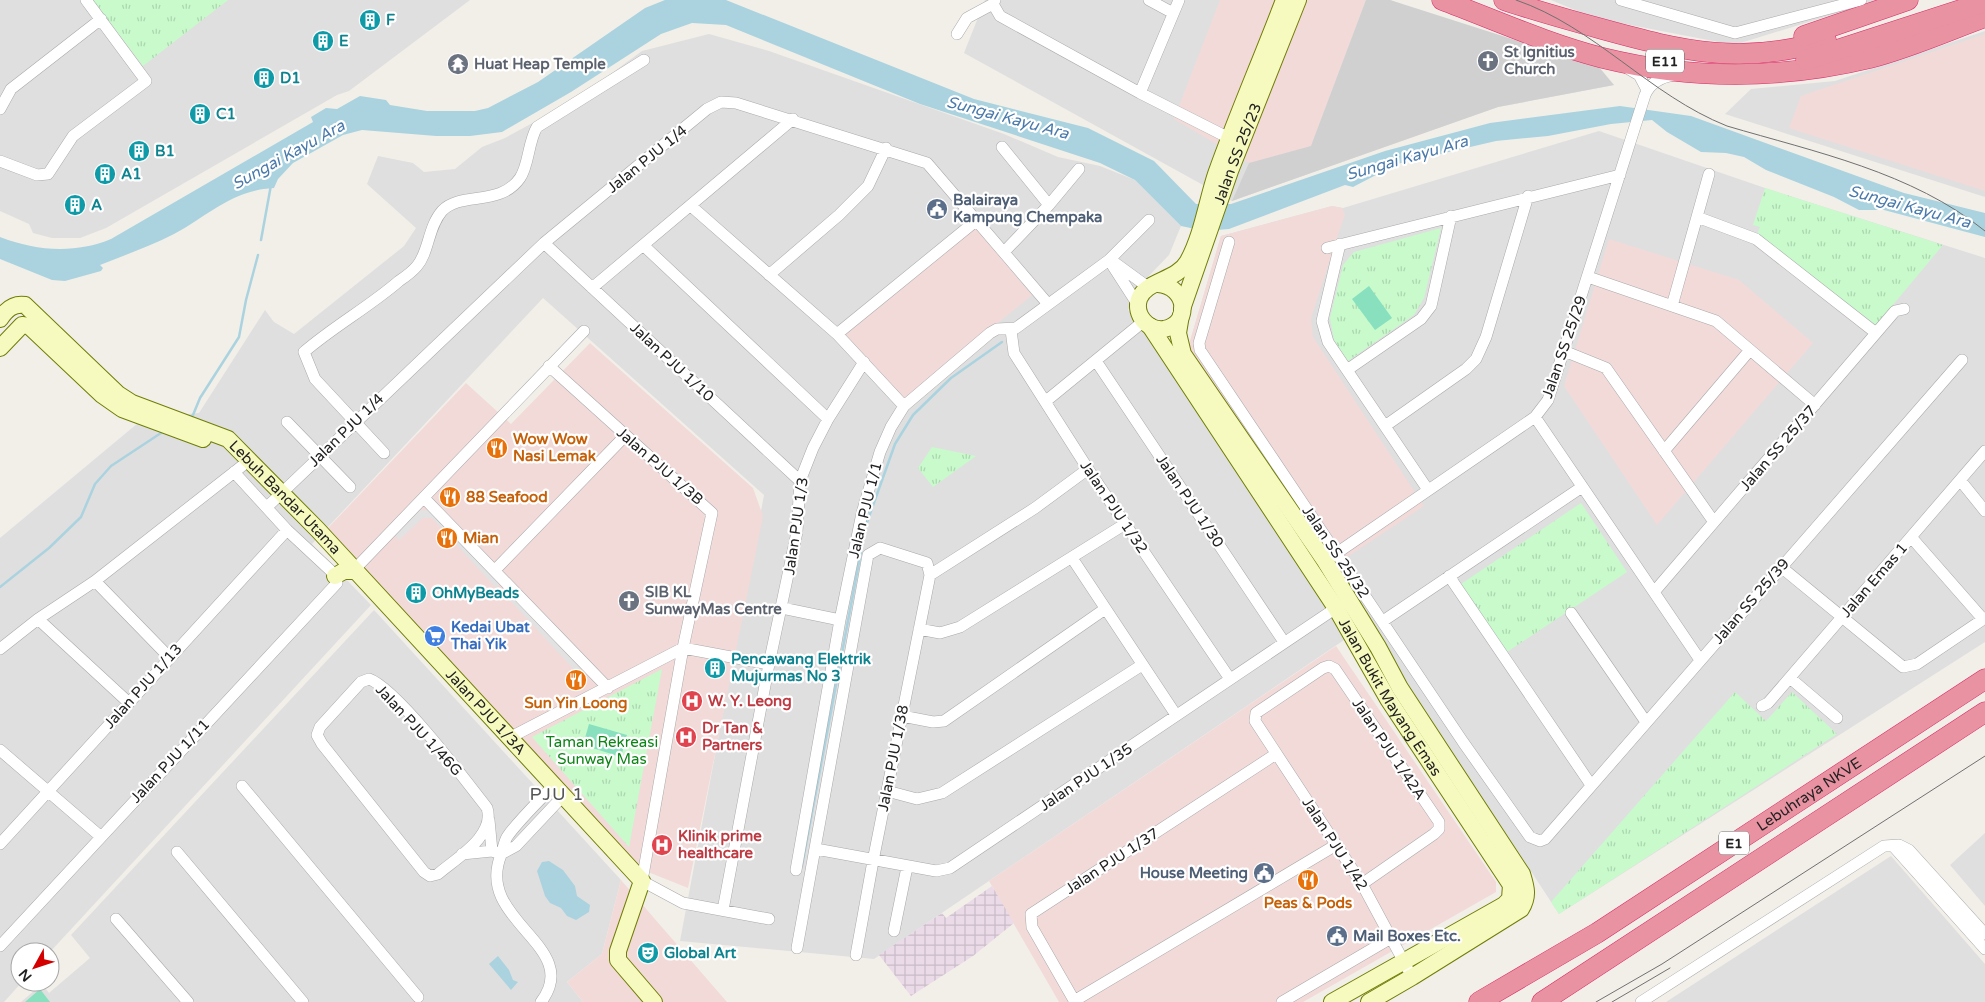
<svg xmlns="http://www.w3.org/2000/svg" width="1985" height="1002" viewBox="0 0 1985 1002" font-family="'Varela Round',sans-serif">
<style>
.residential{fill:#e0dfdf}
.commercial{fill:#f2dad9}
.industrial{fill:url(#industrial-grid)}
.religious{fill:#d0d0d0}
.park{fill:url(#park-tufts)}
.pitch{fill:#88e0be}
.parking{fill:#e2e2e2}
.water{fill:#aad3df}
.lines{fill:none;stroke-linecap:round;stroke-linejoin:round}
.stream{stroke:#aad3df;stroke-width:2.5}
.minor-casing{stroke:#a9a9a9;stroke-width:12}
.secondary-casing{stroke:#707d05;stroke-width:18}
.motorway-casing{stroke:#dc2a67;stroke-width:21}
.minor{stroke:#fff;stroke-width:11}
.secondary{stroke:#f7fabf;stroke-width:16}
.motorway{stroke:#e892a2;stroke-width:20}
.tram{stroke:#707070;stroke-width:1}
.labels{text-anchor:middle;stroke-width:4.5;stroke-linejoin:round;paint-order:stroke}
.shield{fill:#fff;stroke:#646464;stroke-width:1}
.shield-label{font-size:14px;font-weight:bold;fill:#222}
.culture-label{font-size:15px;font-weight:bold;fill:#0d838f;stroke:#fff;text-anchor:start}
.worship-label{font-size:15px;font-weight:bold;fill:#5b616d;stroke:#fff;text-anchor:start}
.street-label{font-size:15px;fill:#222;stroke:#fff}
.service-label{font-size:15px;font-weight:bold;fill:#4e5e75;stroke:#fff;text-anchor:start}
.food-label{font-size:15px;font-weight:bold;fill:#c56008;stroke:#fff;text-anchor:start}
.shop-label{font-size:15px;font-weight:bold;fill:#366cbe;stroke:#fff;text-anchor:start}
.health-label{font-size:15px;font-weight:bold;fill:#be3a42;stroke:#fff;text-anchor:start}
.park-label{font-size:15px;fill:#0c8416;stroke:#fff}
.water-label{font-size:16px;font-style:italic;fill:#4a7aab;stroke:#fff}
.quarter-label{font-size:18px;letter-spacing:1px;fill:#555;stroke:#fff}
</style>
<defs>
<pattern id="industrial-grid" width="8" height="8" patternUnits="userSpaceOnUse" patternTransform="scale(1.25)"><rect width="8" height="8" fill="#ebdbe8"/><path d="M0 4h8M4 0v8" fill="none" stroke="#c9bcc7"/></pattern>
<pattern id="park-tufts" width="24" height="20" patternUnits="userSpaceOnUse" patternTransform="scale(1.25)"><rect width="24" height="20" fill="#c8facc"/><path d="M3 7l-1-3M5 7V3M7 7l1-3M15 17l-1-3M17 17v-4M19 17l1-3" fill="none" stroke="#acd6af"/></pattern>
</defs>
<rect width="100%" height="100%" fill="#f2efe9"/>
<path class="residential" d="M0,0h470l-121,91 -12,4 -231,133 -26,10h-28l-19,-5 -4,-9 -29,-13z
M985,0h405l224,85 -116,22 -266,94 -268,-148z
M1551,0h329l-146,45 -140,-27z
M1985,31v166l-260,-83 26,-25 84,-8z
M709,34l60,17 235,83 54,23 42,9 35,14 46,46 -12,29 -27,28 -14,27 19,19 203,307 -476,323 -194,-18 84,-446 -221,-197 -231,246 59,61 -321,347h-30v30h2l-18,20h-4v-464l144,-120 55,-5 66,-103 9,12 20,12 110,-88 12,-18 -49,-44 11,-28 35,7 11,9 31,-3 27,-22 23,-9 70,-38 67,-49z
M1599,131l166,57 220,70v384l-426,272 -371,-566 33,-112 111,-30 11,2z
M374,610l247,270 -19,74 -35,28 16,20h-562l21,-18 7,9 41,-35 -19,-23z
M1985,833v73l-35,-41z
M1891,856l94,108v38h-319z"/>
<path class="commercial" d="M1220,0h146l-55,146 -62,17 -75,-44z
M1985,34v157l-196,-63 12,-32z
M1332,206l10,2 3,6 -34,104 2,19 111,169 -92,61 -144,-219 33,-112z
M975,227l57,68 -128,105 -60,-64z
M1609,239l130,41 74,63 -156,182 -93,-139z
M590,343l163,145 10,28 -75,372 -50,-20 -310,-340 138,-145 45,41z
M1336,646l160,236v10l-193,110h-244l-70,-121z
M621,880l106,122h-144l-16,-20 35,-28z"/>
<path class="industrial" d="M992,886l22,37 -41,33 -62,40 -32,-41 63,-42 4,5z"/>
<path class="religious" d="M1366,0h24l209,67 15,18 -116,22 -266,94 17,-38 62,-17z"/>
<path class="park" d="M93,0h135l-85,66z
M1765,188l178,57 -67,80 -119,-90 3,-8 -7,-2z
M1441,228l-17,70 -10,17 -66,46 -14,-21 -4,-22 13,-53 11,-13z
M932,447l44,9 -43,31 -15,-19z
M1581,503l46,69 -120,80 -46,-68z
M662,669l-33,178 -97,-110z
M1735,692l31,29 26,-29 45,42 -278,180 -8,-12z"/>
<path class="pitch" d="M1369,286l23,32 -17,12 -23,-31z
M589,724l38,11 -6,22 -38,-12z
M40,989l10,13h-25z"/>
<path class="parking" d="M420,510l14,1 68,70 -6,7 -64,-70h-9l-24,22 -4,-5z
M510,589l76,83 -5,5 -77,-83z"/>
<path class="water" d="M665,0h61l248,99 114,29 66,33 42,43h35l154,-53 105,-28 130,-17 71,10 213,77 81,20v24l-101,-27h-25l-25,-13 -68,-27 -22,-13 -18,-4 -25,-1 -34,-20 -15,-12 -41,4 -63,12 -52,5 -99,23 -44,23 -8,-2 -116,44 -24,2 -24,-5 -46,-46 -35,-17 -180,-59 -194,-79 -34,-2 -31,11 -90,58 -69,40 -32,4h-34l-74,-6 -19,5 -50,28 -15,16 -4,9c-42,2 -65,27 -100,46 -23,12 -49,21 -74,31l3,3 -2,3 -36,10 -13,-1 -52,-21v-22c36,14 75,17 111,2l202,-117 -2,-5 15,-9 11,1 23,-13 26,4 4,5 37,6h48l13,-3 50,-26 107,-74z
M549,861l14,9 12,16 2,10 13,9 -1,7 -13,8 -9,-4 -6,-8 -11,-5 -5,-7 -8,-25 5,-9z
M498,956l11,14 4,10 5,2 -7,8 -22,-26z"/>
<g class="lines">
<path class="stream" d="M261,240l10,-55
M189,418l4,-3 7,-17 39,-61 7,-37 12,-45
M0,587l49,-39 32,-31 14,-33 16,-18 53,-35
M802,866l64,-341 29,-81 18,-29 38,-37 51,-36"/>
<g class="minor-casing">
<path id="minor" d="M995,0l-2,4 7,12 140,77 91,46
M1149,0l24,13
M1621,0l114,33 126,-33
M957,34l10,-16 26,-14
M1627,68l12,7 8,15
M1140,93l39,-93
M0,109l11,-20 90,-70
M1002,147l47,58
M0,161l37,14 11,-1 25,-38 73,-55 -60,-81
M691,206l146,128 67,72
M1697,217l59,22 120,94
M1229,242l-30,101 1,7 263,392 67,95 10,4 5,-2 417,-479
M544,243l256,238
M1340,244l-18,77 6,21 100,148
M643,245l185,174
M1327,248l293,-73
M1004,252l45,-47 30,-36
M1109,260l29,45
M1115,263l33,24
M769,275l70,-60 29,-29 18,-38
M1588,277l128,44 99,84
M592,288l201,-169
M1672,306l37,-132
M1011,330l3,23 74,116 142,210
M837,334l140,-114
M1564,351l42,17 108,154
M1096,361l188,281
M549,366l163,147 -29,135 -41,233 41,22 86,16
M1347,370l74,-51 10,-13 20,-90
M1046,401l98,-80
M1535,417l165,243
M287,422l63,65
M1385,426l81,-57 10,-10 10,-22 42,-141
M1664,451l86,-101
M384,453l-69,-74 -11,-27c30,-26 65,-45 95,-71 6,-4 13,-9 18,-15 12,-14 11,-39 25,-55 19,-20 58,-4 78,-33 9,-13 8,-36 17,-51l107,-67
M1960,480l25,31
M425,499l183,189
M267,507l277,-264 163,-134 14,-7 15,1 191,60 121,141
M1911,537l72,82
M1331,557l204,-140 13,-17 97,-305c5,-12 16,-18 29,-20
M1072,558l104,157
M1781,567l122,100 14,-3 68,-46
M495,570l130,-134
M353,571l231,-240
M930,575l105,-67 53,-39
M1449,576l142,209
M95,581l74,76
M1654,592l241,-281 9,-2
M782,608l58,12
M1571,613l75,109
M38,619l90,83
M1383,621l199,-134
M919,629l21,4 20,-6 165,-103
M0,649l38,-30 57,-38 147,-115
M1790,678l47,40
M369,679c27,9 98,103 118,129 9,28 -32,51 -49,66l-8,2 -6,-4 -102,-128 -5,-9 3,-8 41,-45z
M1762,706l6,-3 217,-252
M902,716l31,6 11,-1 161,-112
M509,738l174,-90 86,16
M0,750l100,86
M242,786l176,211
M887,791l30,8 25,-6 200,-128
M489,820l3,31
M0,844l287,-314
M1894,847l91,102
M816,849l120,22 14,-3 386,-260
M177,852l126,150
M462,854l30,-3 9,3
M501,854l15,-8 47,-50
M796,870l44,-250 22,-107 18,-61 11,-25 13,-21 86,-73 7,-4 19,-1 93,-68 40,-40
M1362,884l72,-50 5,-5v-7l-104,-153 -6,-3 -6,2 -67,45 -1,8 107,163 50,93
M723,910l46,-246 28,-132 3,-51 13,-33 15,-29 36,-57
M116,919l72,83
M894,931l13,-64
M0,946l337,-363 -2,-7 -5,-6 -43,-40 -53,-58
M797,948l71,-393 12,-7 47,15 3,12 -57,286 -17,94
M1074,1001l262,-156
M541,1002c43,-56 -67,-81 -40,-147 2,-5 3,-13 6,-18 10,-15 33,-37 46,-51
M1075,1002l-43,-75 -1,-13 245,-160
M1282,1002l109,-64
M1641,1002l243,-156 15,-1 10,5 76,84"/>
</g>
<g class="secondary-casing">
<g id="secondary">
<path d="M1158,284c29,2 34,40 6,45 -16,2 -30,-14 -25,-30 7,-19 38,-18 49,-38 14,-25 19,-60 28,-87 21,-59 46,-116 68,-174"/>
<path id="s1" d="M1182,309l48,-138 68,-171"/>
<path d="M1181,315l-3,18 5,21 142,207 53,86 22,41 122,186c4,13 7,22 -1,35l-109,68 -43,25"/>
<path id="s2" d="M0,319c6,-9 13,-16 25,-14l93,89 14,9 96,36 90,91 324,351 -24,70v9l36,42"/>
<path id="s3" d="M1150,326l186,282 52,91 123,186 -1,14 -6,6 -172,97"/>
<path d="M0,348l22,-23 7,1 73,69 20,14 81,30"/>
<path d="M335,576l9,-5h9"/>
</g>
</g>
<g class="motorway-casing">
<g id="motorway">
<path d="M1442,0c53,20 106,44 161,58 89,22 179,21 267,0 39,-10 77,-27 115,-41"/>
<path d="M1504,0c32,11 65,20 98,29 80,22 142,37 224,11"/>
<path d="M1804,36l104,-36"/>
<path d="M1806,60l179,-58"/>
<path id="s4" d="M1479,1002l118,-69 388,-254"/>
<path d="M1542,1002l443,-290"/>
</g>
</g>
<use href="#minor" class="minor"/>
<use href="#secondary" class="secondary"/>
<use href="#motorway" class="motorway"/>
<path class="tram" d="M1516,0c79,27 133,95 211,126 88,26 185,46 258,105
M1596,1002l66,-38 323,-208
M1612,1002l58,-34"/>
</g>
<defs>
<g id="building-disc" transform="scale(1.125)"><circle r="9.5" fill="#0f9aa8" stroke="#fff"/><path d="M-4-6H4V6H1V3H-1V6H-4ZM-2.5-4.3h1.7v1.8h-1.7ZM.8-4.3h1.7v1.8H.8ZM-2.5-1h1.7V.8h-1.7ZM.8-1h1.7V.8H.8Z" fill="#fff"/></g>
<g id="church-disc" transform="scale(1.125)"><circle r="9.5" fill="#6b7280" stroke="#fff"/><path d="M-1.2-6h2.4v3.5h3.3v2.4h-3.3V6h-2.4V-.1h-3.3v-2.4h3.3Z" fill="#fff"/></g>
<g id="temple-disc" transform="scale(1.125)"><circle r="9.5" fill="#6b7280" stroke="#fff"/><path d="M0-6L5-2H3V0L6.5 2.5H4V6H1.5V3h-3V6H-4V2.5H-6.5L-3 0V-2H-5Z" fill="#fff"/></g>
<g id="civic-disc" transform="scale(1.125)"><circle r="9.5" fill="#5c6f8a" stroke="#fff"/><path d="M-.6-6.5H3V-4.5H.6V-3L4-1V1h2V6H-6V1h2V-1L-.6-3ZM-1.2 2.5V6h2.4V2.5Z" fill="#fff"/></g>
<g id="restaurant-disc" transform="scale(1.125)"><circle r="9.5" fill="#e8710a" stroke="#fff"/><path d="M-5-6h1v4h1v-4h1v4h1v-4h1v5L-1.5 .5V6h-2V.5L-5-1ZM5-6V6H3V1.5H1.5Q1.5-4 5-6Z" fill="#fff"/></g>
<g id="supermarket-disc" transform="scale(1.125)"><circle r="9.5" fill="#3f7fe0" stroke="#fff"/><path d="M-6-5.5h2.5l.6 2H6L4.5 2H-2.5L-4.4-4H-6ZM-1.5 3.2a1.3 1.3 0 1 0 .1 0ZM3 3.2a1.3 1.3 0 1 0 .1 0Z" fill="#fff"/></g>
<g id="hospital-disc" transform="scale(1.125)"><circle r="9.5" fill="#e0444e" stroke="#fff"/><path d="M-5-5h3v3.5h4V-5h3V5h-3V1.5h-4V5h-3Z" fill="#fff"/></g>
<g id="theatre-disc" transform="scale(1.125)"><circle r="9.5" fill="#0f9aa8" stroke="#fff"/><path d="M-5-5.5Q0-4 5-5.5V0Q5 5 0 6Q-5 5-5 0ZM-3.3-2.5H-1v1.5H-3.3ZM1-2.5H3.3v1.5H1ZM-2.8 1Q0 5.5 2.8 1Z" fill="#fff"/></g>
</defs>
<g fill-rule="evenodd">
<use href="#building-disc" x="370" y="20"/>
<use href="#building-disc" x="323" y="41"/>
<use href="#church-disc" x="1488" y="61"/>
<use href="#temple-disc" x="458" y="64"/>
<use href="#building-disc" x="264" y="78"/>
<use href="#building-disc" x="200" y="114"/>
<use href="#building-disc" x="139" y="151"/>
<use href="#building-disc" x="105" y="174"/>
<use href="#building-disc" x="75" y="205"/>
<use href="#civic-disc" x="937" y="209"/>
<use href="#restaurant-disc" x="497" y="448"/>
<use href="#restaurant-disc" x="450" y="497"/>
<use href="#restaurant-disc" x="447" y="538"/>
<use href="#building-disc" x="416" y="593"/>
<use href="#church-disc" x="629" y="601"/>
<use href="#supermarket-disc" x="435" y="636"/>
<use href="#building-disc" x="715" y="668"/>
<use href="#restaurant-disc" x="576" y="680"/>
<use href="#hospital-disc" x="692" y="701"/>
<use href="#hospital-disc" x="686" y="737"/>
<use href="#hospital-disc" x="662" y="845"/>
<use href="#civic-disc" x="1264" y="873"/>
<use href="#restaurant-disc" x="1308" y="880"/>
<use href="#civic-disc" x="1337" y="936"/>
<use href="#theatre-disc" x="648" y="953"/>
</g>
<g class="labels">
<g class="shield">
<rect x="1646" y="49.5" width="38" height="23" rx="4"/>
<rect x="1719" y="831.5" width="30" height="23" rx="4"/>
</g>
<g class="shield-label">
<text x="1665" y="66">E11</text>
<text x="1734" y="848">E1</text>
</g>
<g class="culture-label">
<text x="386" y="25">F</text>
<text x="339" y="46">E</text>
<text x="280" y="83">D1</text>
<text x="216" y="119">C1</text>
<text x="155" y="156">B1</text>
<text x="121" y="179">A1</text>
<text x="91" y="210">A</text>
<text x="432" y="598">OhMyBeads</text>
<text x="731" y="664">Pencawang Elektrik<tspan x="731" dy="17">Mujurmas No 3</tspan></text>
<text x="664" y="958">Global Art</text>
</g>
<g class="worship-label">
<text x="1504" y="57">St Ignitius<tspan x="1504" dy="17">Church</tspan></text>
<text x="474" y="69">Huat Heap Temple</text>
<text x="645" y="597">SIB KL<tspan x="645" dy="17">SunwayMas Centre</tspan></text>
</g>
<g class="street-label">
<text dy="5" stroke="none"><textPath href="#s1" startOffset="165">Jalan SS 25/23</textPath></text>
<text transform="translate(647 159) rotate(-39)" y="5">Jalan PJU 1/4</text>
<text transform="translate(1564 347) rotate(-71)" y="5">Jalan SS 25/29</text>
<text transform="translate(672 362) rotate(43)" y="5">Jalan PJU 1/10</text>
<text transform="translate(346 430) rotate(-44)" y="5">Jalan PJU 1/4</text>
<text transform="translate(1778 448) rotate(-49)" y="5">Jalan SS 25/37</text>
<text transform="translate(660 466) rotate(41)" y="5">Jalan PJU 1/3B</text>
<text dy="5" stroke="none"><textPath href="#s2" startOffset="360">Lebuh Bandar Utama</textPath></text>
<text transform="translate(1190 501) rotate(56)" y="5">Jalan PJU 1/30</text>
<text transform="translate(1114 507) rotate(56)" y="5">Jalan PJU 1/32</text>
<text transform="translate(865 510) rotate(-76)" y="5">Jalan PJU 1/1</text>
<text transform="translate(796 526) rotate(-82)" y="5">Jalan PJU 1/3</text>
<text transform="translate(1336 552) rotate(56)" y="5">Jalan SS 25/32</text>
<text transform="translate(1874 580) rotate(-49)" y="5">Jalan Emas 1</text>
<text transform="translate(1751 601) rotate(-49)" y="5">Jalan SS 25/39</text>
<text transform="translate(143 686) rotate(-48)" y="5">Jalan PJU 1/13</text>
<text dy="5" stroke="none"><textPath href="#s3" startOffset="442">Jalan Bukit Mayang Emas</textPath></text>
<text dy="5" stroke="none"><textPath href="#s2" startOffset="654">Jalan PJU 1/3A</textPath></text>
<text transform="translate(419 730) rotate(47)" y="5">Jalan PJU 1/46G</text>
<text transform="translate(1389 749) rotate(56)" y="5">Jalan PJU 1/42A</text>
<text transform="translate(893 758) rotate(-79)" y="5">Jalan PJU 1/38</text>
<text transform="translate(170 761) rotate(-47)" y="5">Jalan PJU 1/11</text>
<text transform="translate(1086 777) rotate(-34)" y="5">Jalan PJU 1/35</text>
<text dy="5" stroke="none"><textPath href="#s4" startOffset="390">Lebuhraya NKVE</textPath></text>
<text transform="translate(1335 844) rotate(57)" y="5">Jalan PJU 1/42</text>
<text transform="translate(1112 861) rotate(-33)" y="5">Jalan PJU 1/37</text>
</g>
<g class="service-label">
<text x="953" y="205">Balairaya<tspan x="953" dy="17">Kampung Chempaka</tspan></text>
<text x="1248" y="878" text-anchor="end">House Meeting</text>
<text x="1353" y="941">Mail Boxes Etc.</text>
</g>
<g class="food-label">
<text x="513" y="444">Wow Wow<tspan x="513" dy="17">Nasi Lemak</tspan></text>
<text x="466" y="502">88 Seafood</text>
<text x="463" y="543">Mian</text>
<text x="576" y="708" text-anchor="middle">Sun Yin Loong</text>
<text x="1308" y="908" text-anchor="middle">Peas &amp; Pods</text>
</g>
<g class="shop-label">
<text x="451" y="632">Kedai Ubat<tspan x="451" dy="17">Thai Yik</tspan></text>
</g>
<g class="health-label">
<text x="708" y="706">W. Y. Leong</text>
<text x="702" y="733">Dr Tan &amp;<tspan x="702" dy="17">Partners</tspan></text>
<text x="678" y="841">Klinik prime<tspan x="678" dy="17">healthcare</tspan></text>
</g>
<g class="park-label">
<text x="602" y="747">Taman Rekreasi<tspan x="602" dy="17">Sunway Mas</tspan></text>
</g>
<g class="water-label">
<text transform="translate(1008 117) rotate(15)" y="6">Sungai Kayu Ara</text>
<text transform="translate(288 154) rotate(-29)" y="6">Sungai Kayu Ara</text>
<text transform="translate(1407 157) rotate(-16)" y="6">Sungai Kayu Ara</text>
<text transform="translate(1910 206) rotate(15)" y="6">Sungai Kayu Ara</text>
</g>
<g class="quarter-label">
<text x="557" y="800">PJU 1</text>
</g>
</g>
<g transform="translate(35 967) rotate(230)"><circle r="24" fill="#ffffff" stroke="#a7a7a7"/>
<path d="M0-4L9 19L0 12L-9 19Z" fill="#d40000"/>
<text y="-8" font-size="14" font-weight="bold" text-anchor="middle" fill="#222222">N</text>
</g>
</svg>
